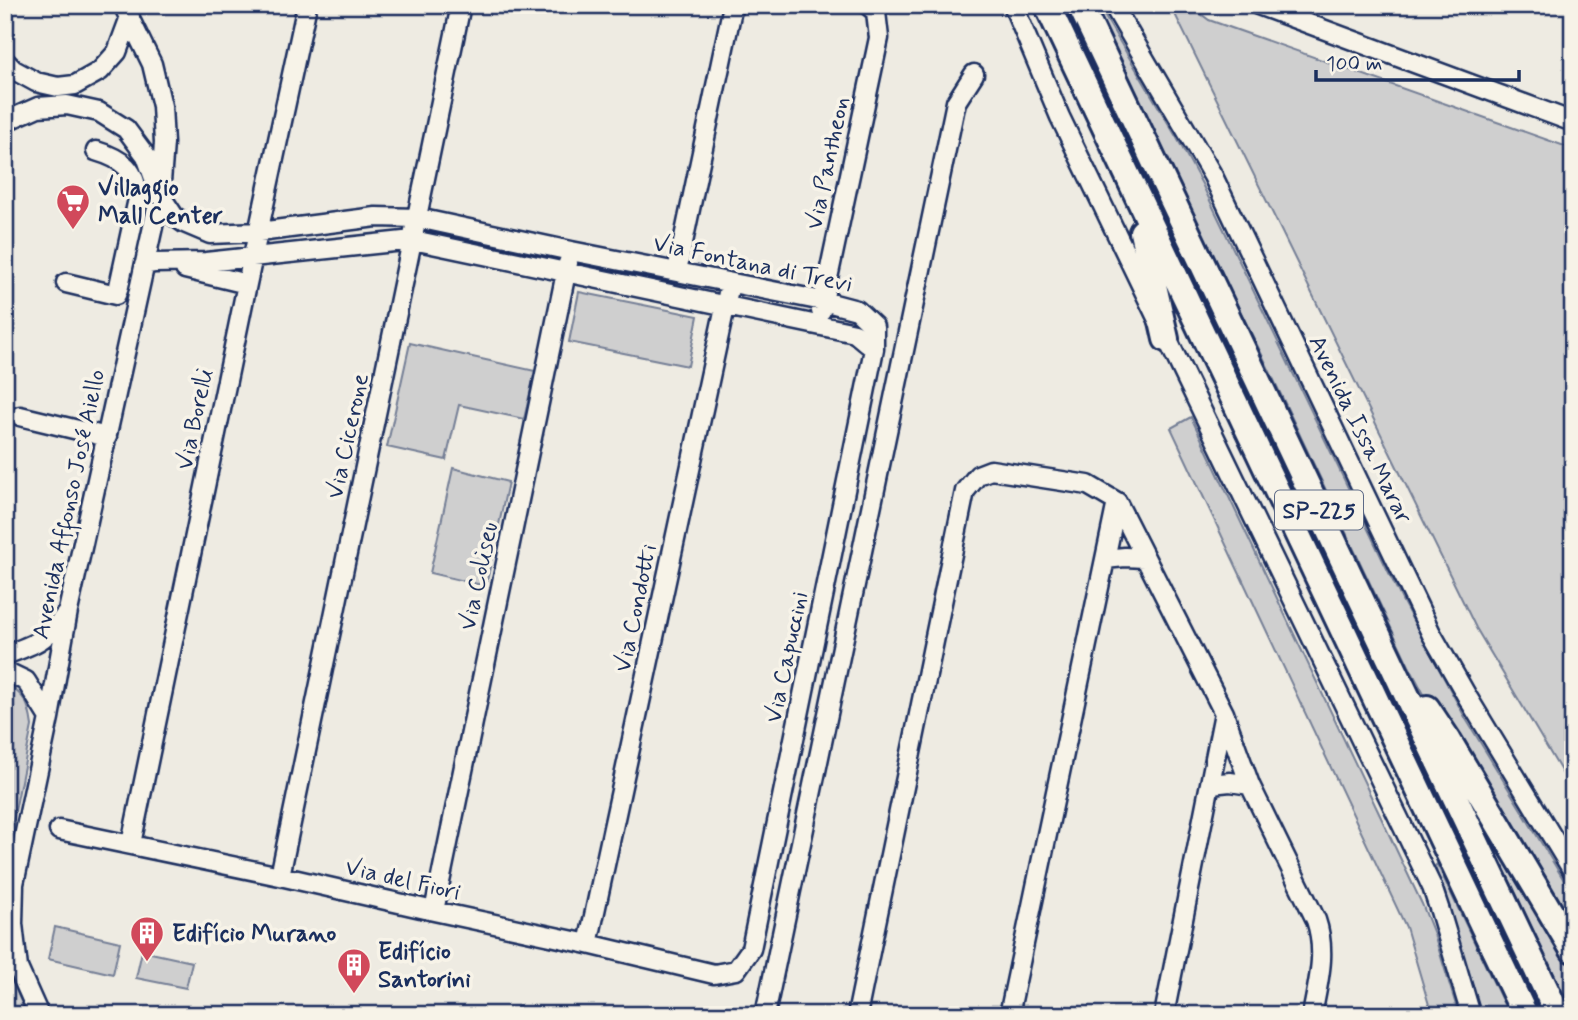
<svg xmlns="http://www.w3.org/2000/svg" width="1578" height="1020" viewBox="0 0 1578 1020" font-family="Mynerve,sans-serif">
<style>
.green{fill:#cfcfcf;stroke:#757f96;stroke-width:2}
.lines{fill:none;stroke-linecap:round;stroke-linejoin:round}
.minor-casing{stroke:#1b2f5e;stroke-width:23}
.highway-casing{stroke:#1b2f5e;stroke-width:30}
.minor{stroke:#f7f3e8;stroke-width:18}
.highway{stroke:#f7f3e8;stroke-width:24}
.labels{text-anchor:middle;stroke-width:7;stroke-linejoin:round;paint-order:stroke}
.shield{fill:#f7f3e8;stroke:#5d6a87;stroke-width:2}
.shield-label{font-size:23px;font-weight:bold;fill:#1b2f5e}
.street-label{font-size:24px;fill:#1b2f5e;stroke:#f7f3e8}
.poi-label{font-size:24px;font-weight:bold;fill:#1b2f5e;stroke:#f7f3e8;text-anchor:start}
</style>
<rect width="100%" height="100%" fill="#eeebe2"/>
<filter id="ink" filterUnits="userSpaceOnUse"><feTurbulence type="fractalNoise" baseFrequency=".0143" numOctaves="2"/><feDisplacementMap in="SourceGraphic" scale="14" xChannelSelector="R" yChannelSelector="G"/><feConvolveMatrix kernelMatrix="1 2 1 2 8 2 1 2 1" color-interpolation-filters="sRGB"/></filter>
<g filter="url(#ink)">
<path class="green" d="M1056,5h16l475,1010h-14z
M1095,5h3l79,133 25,46 201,418 63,117 107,176v37l-147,-234 -17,-32 -145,-307 -86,-173z
M1189,5l20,15 364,129v642l-97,-163 -305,-622z
M579,292l119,24 -10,50 -119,-24z
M410,343l125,28 -11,48 -65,-14 -13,55 -59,-13z
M1191,417l231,487 12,30 25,81h-27l-26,-88 -235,-499z
M453,468l55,14 -22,104 -56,-13z
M5,684c21,11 24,20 27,42l-23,115 -4,34z
M1470,798l103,165v51z
M1437,864l72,151h-29l-45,-149z
M55,927l65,15 -7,32 -65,-15z
M5,944l4,30 18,41h-22z
M142,951l50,11 -6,26 -50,-10z"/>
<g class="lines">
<g class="minor-casing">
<path id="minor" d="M1013,5l47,112 372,770 8,24 31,104
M1113,5l100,171 218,457 37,65 105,173
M1258,5l315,117
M5,61l9,9 22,12 22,5 17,-2 25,-14 17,-19 13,-35
M5,123l8,-5 25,-11 29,-2 32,7 27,17 20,27 14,39 14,21 10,7 26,11 49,-2 117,-15 42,1 153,33 252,50 34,9 17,16v23l-123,600 -15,21 -22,4 -126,-30 -154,-33 -154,-35 -221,-46
M144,265l11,-2 51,-1 207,-22 442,93 19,16
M185,269l62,15
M677,271l56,-266
M66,283l50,12 3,-9 19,-87c-2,-30 -15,-40 -42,-48
M821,311l58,-273 -3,-26 -8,-7
M20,416l87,21
M1105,559l20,-2 19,1
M5,655c34,-12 39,-14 62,-42
M5,671l21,10 23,37
M1211,784l19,-2 20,3
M131,844l116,-560 60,-279
M280,876l181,-871
M434,911l134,-648
M588,944l140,-651
M39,1015l-21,-47 -5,-44 1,-40 35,-166 19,-107 92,-416 4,-52 -2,-37 -10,-42 -29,-59
M765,1015l191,-913 18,-28
M857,1015l108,-524 13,-16 13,-5 97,15 29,17 107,211 26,72 66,135c11,32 2,63 -4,95
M1009,1015l108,-513
M1164,1015l60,-302"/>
</g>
<g class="highway-casing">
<path id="highway" d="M1047,5l478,1010
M1080,5l478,1010
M1142,232l24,107
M1427,708l22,33 124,209"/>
</g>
<use href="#minor" class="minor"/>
<use href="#highway" class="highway"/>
</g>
</g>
<defs>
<g id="supermarket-pin" transform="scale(1.75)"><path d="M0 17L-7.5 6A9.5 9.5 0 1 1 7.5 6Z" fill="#d1495b" stroke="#f7f3e8"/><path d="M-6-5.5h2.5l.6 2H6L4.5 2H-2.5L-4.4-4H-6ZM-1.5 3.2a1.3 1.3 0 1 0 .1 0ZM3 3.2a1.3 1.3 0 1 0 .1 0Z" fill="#fff"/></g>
<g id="building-pin" transform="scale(1.75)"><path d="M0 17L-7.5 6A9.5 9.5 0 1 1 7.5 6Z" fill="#d1495b" stroke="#f7f3e8"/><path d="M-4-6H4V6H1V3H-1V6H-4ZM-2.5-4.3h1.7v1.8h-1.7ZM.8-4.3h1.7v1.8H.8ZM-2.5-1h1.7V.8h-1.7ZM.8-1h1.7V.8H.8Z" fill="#fff"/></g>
</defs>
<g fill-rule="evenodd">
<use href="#supermarket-pin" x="73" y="201"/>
<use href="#building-pin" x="147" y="933"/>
<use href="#building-pin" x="354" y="965"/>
</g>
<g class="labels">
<rect class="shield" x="1275" y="490.5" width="88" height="39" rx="5"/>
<g class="shield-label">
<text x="1319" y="518">SP-225</text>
</g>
<g class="street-label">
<text transform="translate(827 163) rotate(-78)" y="8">Via Pantheon</text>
<text transform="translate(753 263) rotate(12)" y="8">Via Fontana di Trevi</text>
<text transform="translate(194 419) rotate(-78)" y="8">Via Borelli</text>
<text transform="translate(1361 429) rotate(64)" y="8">Avenida Issa Marar</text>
<text transform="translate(347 436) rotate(-78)" y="8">Via Cicerone</text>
<text transform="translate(68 504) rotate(-78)" y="8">Avenida Affonso José Aiello</text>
<text transform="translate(478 576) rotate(-78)" y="8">Via Coliseu</text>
<text transform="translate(635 608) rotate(-78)" y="8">Via Condotti</text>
<text transform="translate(786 657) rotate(-78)" y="8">Via Capuccini</text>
<text transform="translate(403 879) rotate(13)" y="8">Via del Fiori</text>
</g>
<g class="poi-label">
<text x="98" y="195">Villaggio<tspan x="98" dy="28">Mall Center</tspan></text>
<text x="172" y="941">Edifício Murano</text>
<text x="378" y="959">Edifício<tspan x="378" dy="28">Santorini</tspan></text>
</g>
</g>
<rect width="1578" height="1020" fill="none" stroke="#f7f3e8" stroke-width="28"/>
<rect x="14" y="14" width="1550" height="992" fill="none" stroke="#1b2f5e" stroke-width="2.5" filter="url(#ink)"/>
<path d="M1316 70v10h203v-10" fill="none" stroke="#1b2f5e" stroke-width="3.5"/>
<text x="1326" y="70" font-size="21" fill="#1b2f5e" stroke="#f7f3e8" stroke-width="5" paint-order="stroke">100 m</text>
</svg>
